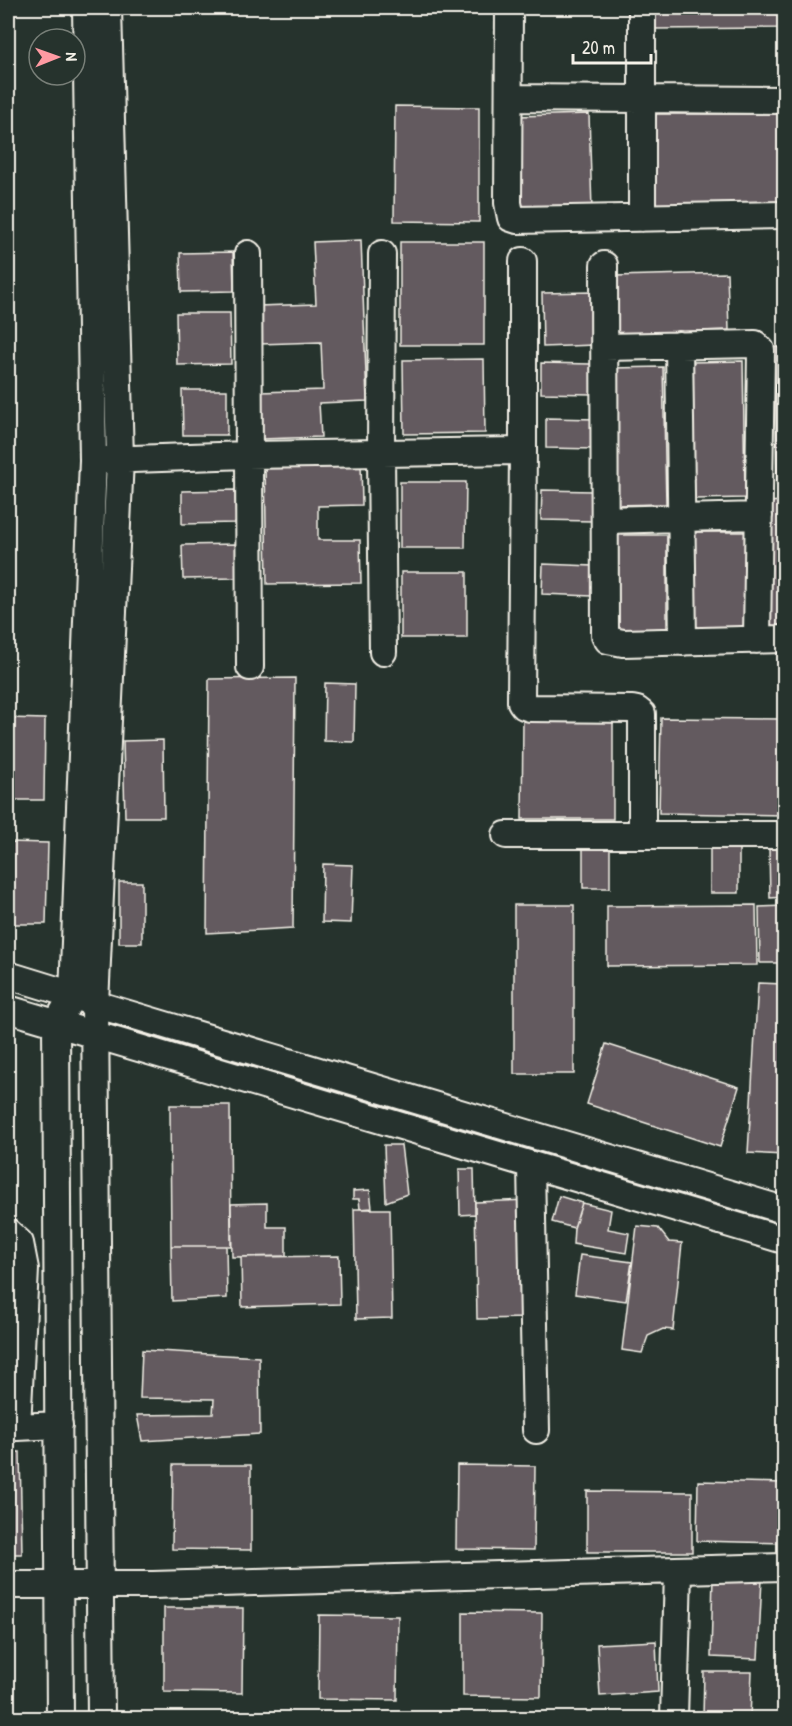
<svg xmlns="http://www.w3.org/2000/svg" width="792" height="1726" viewBox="0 0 792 1726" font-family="'Patrick Hand',sans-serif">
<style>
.building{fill:#645a5f;stroke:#f4f1e8;stroke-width:1.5}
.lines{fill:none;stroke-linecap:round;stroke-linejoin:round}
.minor-casing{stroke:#f4f1e8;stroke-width:30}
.minor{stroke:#26332d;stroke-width:26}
</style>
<rect width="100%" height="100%" fill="#26332d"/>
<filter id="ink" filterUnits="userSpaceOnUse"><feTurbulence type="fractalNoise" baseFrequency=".0167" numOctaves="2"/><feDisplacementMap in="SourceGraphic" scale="12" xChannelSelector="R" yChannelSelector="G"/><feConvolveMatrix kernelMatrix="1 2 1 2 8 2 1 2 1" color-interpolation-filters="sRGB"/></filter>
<g filter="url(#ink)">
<path class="building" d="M654,8h130v20l-130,1z
M395,106l84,1v115l-85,-1z
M589,114l3,96 -72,2 -2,-96z
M651,114h133v94l-132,1z
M361,240l6,161 -48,2 2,34 -59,2 -2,-47 63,-2 -2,-48 -62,2 -1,-38 58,-2 -3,-62z
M400,242h84v103h-84z
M233,252l1,39 -53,1 -1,-39z
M727,273l2,57 -112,4 -2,-58z
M593,292l1,53 -51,2 -1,-54z
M176,313h54l1,51 -54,1z
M775,347h9v137h-7z
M484,359l1,74 -81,1 -1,-74z
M743,361l2,137 -51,1 -3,-137z
M541,363l50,1v30l-50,-1z
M663,367l3,137 -52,1 -2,-137z
M182,390h45v45h-44z
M546,418l51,1 -1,30 -50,-1z
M361,462l1,43 -44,1v34h42l1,43 -94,1 -2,-120z
M400,482h66l-1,66h-65z
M235,490l1,33 -54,1v-33z
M542,490l50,1v30l-51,-1z
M784,501v137l-15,1 -2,-137z
M694,532h51v98h-52z
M616,535h51v97h-51z
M236,544v34l-53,1 -1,-34z
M543,564l50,2 -1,30 -50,-2z
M401,572h66v66h-66z
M295,678l-2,250 -86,5 2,-254z
M325,683l30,1 -1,58 -30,-1z
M8,718l37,1 -1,81h-36z
M661,718l123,1v96l-125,-2z
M523,721l90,1v97h-91z
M163,740l1,77h-39l-2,-76z
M8,842l40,1 -2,81h-38z
M583,846h27v42h-27z
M710,846h29v47h-29z
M784,848v49l-14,1 -1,-49z
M323,864l30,1 -2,58 -29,-1z
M119,882h23v61h-23z
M514,905h60v169h-60z
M756,905l1,60 -150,1v-60z
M784,906v57h-24l-1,-56z
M758,983l26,1v171l-36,-2z
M606,1044l133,43 -19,60 -133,-43z
M170,1105h60l1,141h-60z
M384,1145h17l6,49 -21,8z
M459,1169h15l1,45 -15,1z
M370,1190l2,18 -12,1 -1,-10h-6v-8z
M559,1196l23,7 -8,25 -22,-6z
M529,1200v118l-52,1 -2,-117z
M267,1203v24h19v29l-54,1 -1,-53z
M582,1203l29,7 -3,19 21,4 -3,20 -53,-9 1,-16z
M354,1209h36l2,109 -36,1z
M637,1226l21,2 11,14 13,1 -9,87 -10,-1 -15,7 -6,17 -20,-3z
M171,1246h55l1,52 -55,3z
M580,1255l52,7 -6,39 -51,-7z
M339,1256l1,48 -98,3 -1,-50z
M142,1350l117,7 1,77 -118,7 -5,-26 76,-1 1,-15 -74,-1z
M8,1452h12l2,102h-14z
M173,1465h78v85l-79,-1z
M457,1465l78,1 -1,84 -78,-1z
M698,1481l86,2v60l-87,-2z
M587,1491l105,1v60h-105z
M713,1575l49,4 -4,80 -47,-2z
M8,1592h5l1,45h-6z
M164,1608h79l-1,85 -78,-1z
M463,1612l79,1 -1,84 -78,-1z
M319,1615l79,1 -1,84 -79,-1z
M656,1641l2,51 -58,4 -3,-52z
M704,1672h48l-2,46h-47z"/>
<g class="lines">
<g class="minor-casing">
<path id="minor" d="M509,8l-1,195 3,15 6,2 267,-5
M509,98l275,2
M642,218v-210
M248,254l2,413
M382,254l-1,200 2,198
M604,265l1,370 3,5 15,3 161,-4
M679,345l4,297
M605,347l150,-3 6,6 -4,290
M523,451v-190
M104,460l143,-5 276,-4 -2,251 3,4 6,2 102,1 5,1 5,4v121
M605,520l154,-4
M506,835h278
M8,975l65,20 22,9 689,206
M8,1009l776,231
M531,1165l5,265
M8,1232l12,11 5,26 -8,158 42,-2
M8,1585h145l631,-18
M60,1718l-4,-694 17,-29 20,-535 -7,-452
M101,1718l-6,-714 25,-545 -12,-451
M674,1718l4,-147"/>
</g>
<use href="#minor" class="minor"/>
</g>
</g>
<rect width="792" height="1726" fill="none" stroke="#26332d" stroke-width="30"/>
<rect x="15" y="15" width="762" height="1696" fill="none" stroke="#f4f1e8" stroke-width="2" filter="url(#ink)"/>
<g transform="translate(57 57) rotate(89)"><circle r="28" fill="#26332d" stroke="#787f78" stroke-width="1.5"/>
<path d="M0-4.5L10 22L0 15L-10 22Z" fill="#ff9aa2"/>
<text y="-9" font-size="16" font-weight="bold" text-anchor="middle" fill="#f4f1e8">N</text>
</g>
<path d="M573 54v9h78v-9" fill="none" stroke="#f4f1e8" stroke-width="3"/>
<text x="582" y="54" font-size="18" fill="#f4f1e8" stroke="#26332d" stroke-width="4.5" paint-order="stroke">20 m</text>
</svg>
